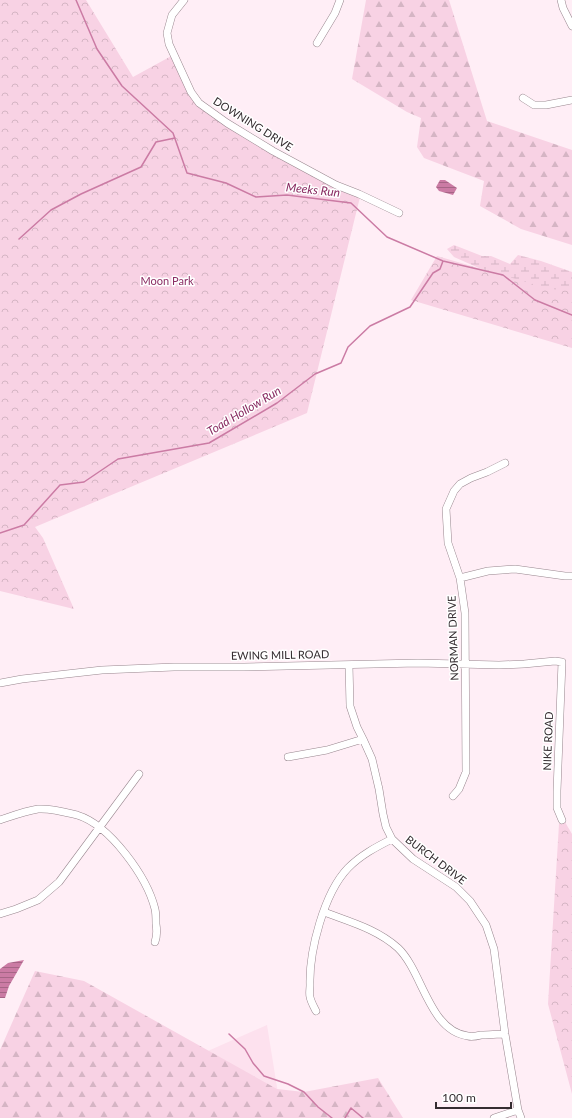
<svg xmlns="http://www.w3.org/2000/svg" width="572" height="1118" viewBox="0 0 572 1118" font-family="Lato,sans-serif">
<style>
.built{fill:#fde1ee}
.forest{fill:url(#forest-firs)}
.wetland{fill:url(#wetland-marsh)}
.park{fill:url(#park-crowns)}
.water{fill:url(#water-rules)}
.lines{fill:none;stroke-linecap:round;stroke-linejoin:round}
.stream{stroke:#cb7ba4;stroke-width:1.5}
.minor-casing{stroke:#98868e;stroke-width:8}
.minor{stroke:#fff;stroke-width:7}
.labels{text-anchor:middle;stroke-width:3;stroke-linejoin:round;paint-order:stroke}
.street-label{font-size:11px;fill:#352d31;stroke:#fff}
.park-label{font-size:11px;fill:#8b2d64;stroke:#fff}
.water-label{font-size:12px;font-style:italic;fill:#882a61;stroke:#fff}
</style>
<defs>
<pattern id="forest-firs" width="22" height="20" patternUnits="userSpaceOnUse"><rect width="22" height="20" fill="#f8d2e4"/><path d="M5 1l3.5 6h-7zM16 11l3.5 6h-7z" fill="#d5b5c4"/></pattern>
<pattern id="wetland-marsh" width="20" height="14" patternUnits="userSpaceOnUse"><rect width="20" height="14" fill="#f8d2e4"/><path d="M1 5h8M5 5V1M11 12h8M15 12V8" fill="none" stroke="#d5b5c4"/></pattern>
<pattern id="park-crowns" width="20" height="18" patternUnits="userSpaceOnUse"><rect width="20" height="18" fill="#f8d2e4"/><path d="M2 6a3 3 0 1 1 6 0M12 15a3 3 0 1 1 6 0" fill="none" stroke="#d5b5c4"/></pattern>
<pattern id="water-rules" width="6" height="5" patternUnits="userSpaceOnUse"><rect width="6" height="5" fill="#cb7ba4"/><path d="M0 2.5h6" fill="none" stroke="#a66586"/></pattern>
</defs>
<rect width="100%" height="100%" fill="#ffeef6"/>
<path class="built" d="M267,1025l15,93h-226z"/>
<path class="forest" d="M366,0h83l38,121 85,29v95l-51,-16 -41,-23 4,-25 -60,-23 -7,-11 4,-29 -14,-6 -55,-33z
M35,971l49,10 193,108 27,3 74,-14 25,40h-403v-68z"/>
<path class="wetland" d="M454,245l28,11h9l19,8 8,-9 23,6 31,11v28l-41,-9 -77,-34 -7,-8z"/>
<path class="park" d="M0,0h86l47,77 42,-23 28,54 157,89 -53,216 -272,114 8,11 31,71 -74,-18z
M437,256l113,33 22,2v57l-161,-48z
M565,822l7,12v260l-24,-90 11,-180z"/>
<path class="water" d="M440,180h5l12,8 -4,7 -14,-4 -3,-4z
M24,960l-15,26 -4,12h-5v-29l8,-6z"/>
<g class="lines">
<path class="stream" d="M76,0l21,49 25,37 51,47 14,40 39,10 30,14 31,-2 64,8 36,34 56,24 60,14 32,25 37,15
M19,239l32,-29 30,-16 60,-27 15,-25 19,-4
M0,533l24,-8 36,-40 24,-3 34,-23 91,-16 68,-40 38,-29 26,-11 7,-16 22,-21 40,-19 23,-34 7,-4 3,-8
M229,1034l16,15 8,14 11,13 24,8 16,8 14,15 14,11
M345,1118l6,-10 12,10"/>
<g class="minor-casing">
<path id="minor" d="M184,0l-12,15 -5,18 2,11 22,48 8,11 28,20 46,28 63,34 23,9 40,19
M561,0l2,8 9,18
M317,43l18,-30 5,-13
M523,98l11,7h12l26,-5
M460,578l28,-7 27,-2 50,7h7
M349,665l1,41 7,21 6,12 9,20 7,30 4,25 3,13 6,12 21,20 43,28 14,14 16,24 8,24 11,85 13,76 3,8
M0,683l22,-4 80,-9 72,-3h70l174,-4 81,2 25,-1 31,-3 7,1 -5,129v17l5,12
M288,757l39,-7 36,-11
M453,796l6,-7 7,-17 -1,-159 -5,-35 -12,-35 -2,-34 8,-18 6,-7 11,-6 16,-6 18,-9
M0,820c12,-4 25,-9 38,-11 13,-1 27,3 39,6 33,10 70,62 78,94 1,4 1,10 1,15 1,6 1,12 -1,18
M324,912c26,10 53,17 74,36 25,24 31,83 70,88 4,1 9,0 13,-1 8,0 16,-1 24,-1
M0,914l16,-5 22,-9 21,-18 80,-108
M316,1011c-2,-4 -5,-9 -6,-14 -1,-3 0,-8 0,-12 -1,-34 14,-92 38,-117 13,-13 28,-21 44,-29
M494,1118l24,-8"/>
</g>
<use href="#minor" class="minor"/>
</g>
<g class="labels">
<g class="street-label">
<text transform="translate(253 124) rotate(32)" y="4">DOWNING DRIVE</text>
<text transform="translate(453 638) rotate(-92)" y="4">NORMAN DRIVE</text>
<text transform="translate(280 655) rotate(-1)" y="4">EWING MILL ROAD</text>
<text transform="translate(548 741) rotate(-88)" y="4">NIKE ROAD</text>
<text transform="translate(436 860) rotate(37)" y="4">BURCH DRIVE</text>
</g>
<g class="park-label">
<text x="167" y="285">Moon Park</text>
</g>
<g class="water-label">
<text transform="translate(313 190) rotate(6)" y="4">Meeks Run</text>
<text transform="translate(244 411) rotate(-31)" y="4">Toad Hollow Run</text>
</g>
</g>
<path d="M436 1102v6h75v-6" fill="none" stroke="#352d31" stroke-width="2"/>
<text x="442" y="1102" font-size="12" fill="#352d31" stroke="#ffffff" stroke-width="3" paint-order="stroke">100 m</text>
</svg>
